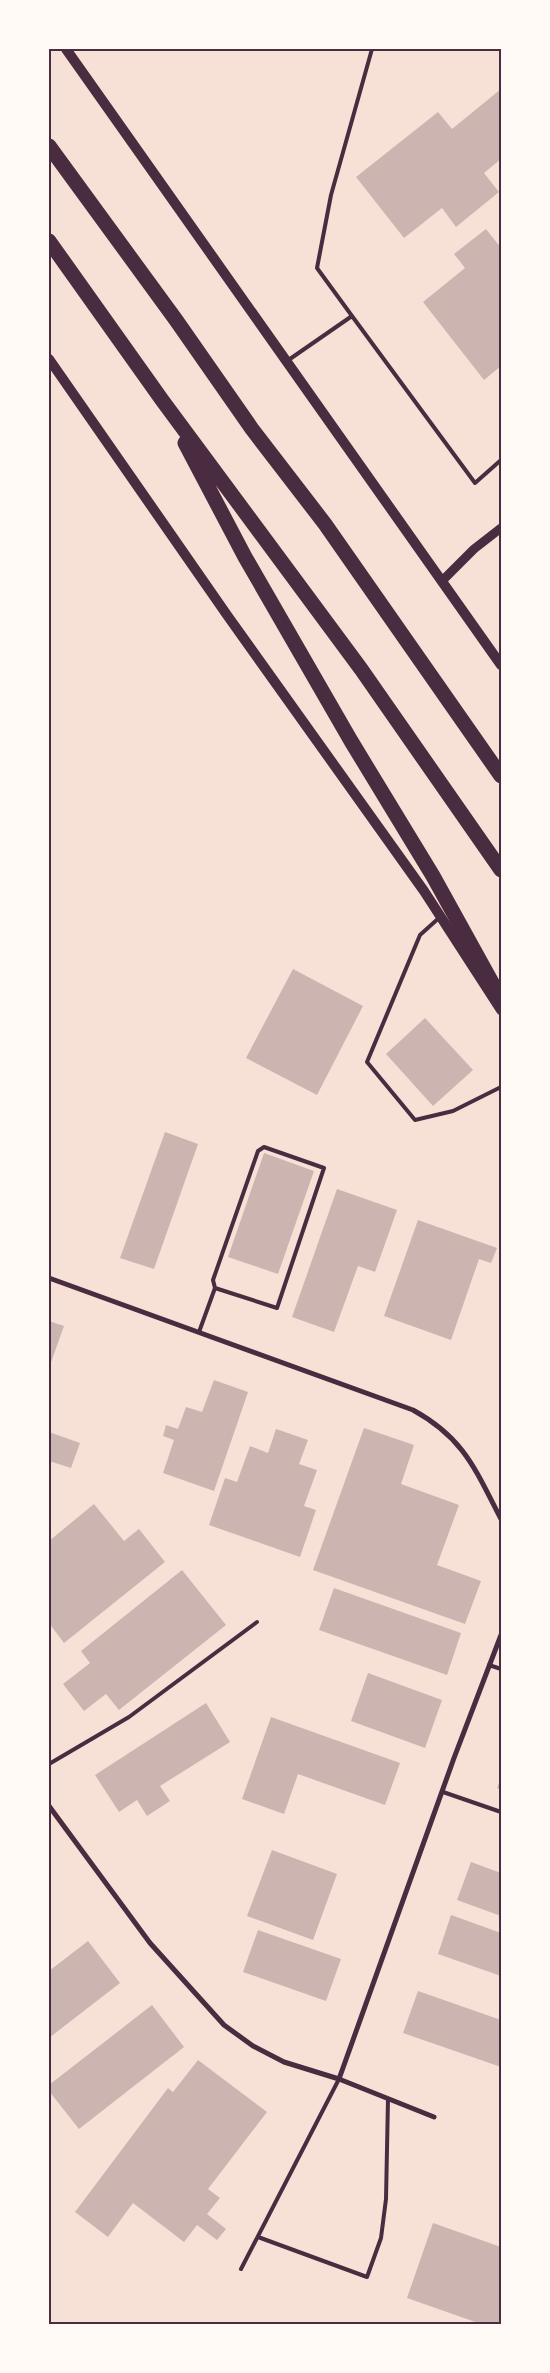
<svg xmlns="http://www.w3.org/2000/svg" width="550" height="2373" viewBox="0 0 550 2373" font-family="'PT Sans Narrow',sans-serif">
<style>
.building{fill:#ccb4b1}
.lines{fill:none;stroke-linecap:round;stroke-linejoin:round}
.service{stroke:#4a2c40;stroke-width:4}
.minor{stroke:#4a2c40;stroke-width:5}
.tertiary{stroke:#4a2c40;stroke-width:9}
.secondary{stroke:#4a2c40;stroke-width:10}
.motorway{stroke:#4a2c40;stroke-width:15}
.neatline{fill:none;stroke:#4a2c40;stroke-width:2}
</style>
<rect width="100%" height="100%" fill="#f7e1d7"/>
<path class="building" d="M501,89v70l-17,14 15,19 -43,35 -14,-19 -38,30 -48,-61 82,-65 14,17z
M486,229l15,19v118l-17,14 -61,-78 42,-34 -11,-14z
M293,969l70,37 -46,89 -71,-37z
M425,1018l48,52 -40,36 -47,-52z
M165,1132l33,12 -44,125 -34,-11z
M264,1153l50,18 -36,103 -50,-17z
M337,1189l60,21 -22,62 -17,-6 -24,66 -42,-15z
M418,1220l79,28 -6,15 -12,-4 -28,81 -67,-24z
M49,1321l15,5 -15,42z
M214,1380l34,12 -34,99 -51,-18 11,-33 -11,-4 3,-11 12,4 8,-22 16,5z
M364,1428l50,17 -13,39 58,21 -22,60 44,16 -16,43 -152,-54z
M276,1429l32,11 -9,24 18,6 -13,36 12,4 -16,47 -91,-32 16,-47 12,4 13,-36 18,7z
M49,1432l31,11 -9,25 -22,-7z
M94,1504l30,37 15,-12 26,33 -101,81 -15,-20v-82z
M182,1570l44,55 -107,85 -13,-16 -22,17 -21,-27 27,-21 -9,-12z
M334,1588l127,45 -14,42 -128,-45z
M368,1673l74,27 -17,48 -74,-27z
M206,1703l24,39 -70,44 10,15 -23,15 -10,-16 -18,12 -24,-37z
M271,1717l129,46 -15,42 -87,-31 -14,40 -42,-15z
M501,1778v12l-4,-2z
M272,1850l65,24 -24,66 -66,-24z
M471,1862l30,11v43l-44,-16z
M451,1915l50,18v43l-63,-22z
M258,1930l83,29 -15,42 -83,-29z
M88,1941l32,42 -71,55v-67z
M418,1991l83,29v47l-98,-34z
M152,2005l32,42 -105,82 -30,-38v-6z
M198,2060l69,52 -59,77 12,9 -13,16 19,15 -9,11 -20,-15 -13,17 -51,-39 -25,34 -33,-25 93,-124 5,4z
M433,2223l68,24v77h-20l-74,-26z"/>
<g class="lines">
<path class="service" d="M352,316l123,167 26,-23
M287,361l65,-45 -35,-48 14,-73 41,-146
M440,917l-20,18 -53,127 48,58 38,-9 48,-24
M199,1332l16,-44 62,20 47,-140 -60,-21 -6,4 -45,129 2,8
M489,1665l12,4
M49,1764l80,-47 128,-95
M443,1792l58,20
M258,2237l109,40 14,-39 5,-39 2,-100
M241,2269l98,-190"/>
<path class="minor" d="M49,1278l364,132c51,28 62,59 88,109
M49,1806l101,137 74,82 29,21 31,16 55,17 95,38
M339,2079l115,-321 47,-123"/>
<path class="tertiary" d="M442,581l32,-32 27,-21"/>
<path class="secondary" d="M66,49l435,616
M49,359l178,256 197,276 77,119"/>
<path class="motorway" d="M49,146l127,174 76,109 73,95 176,252
M49,241l113,159 199,269 140,201
M185,443l60,114 106,184 82,135 68,123"/>
</g>
<rect width="550" height="2373" fill="none" stroke="#fffaf5" stroke-width="100"/>
<rect x="50" y="50" width="450" height="2273" class="neatline"/>
</svg>
